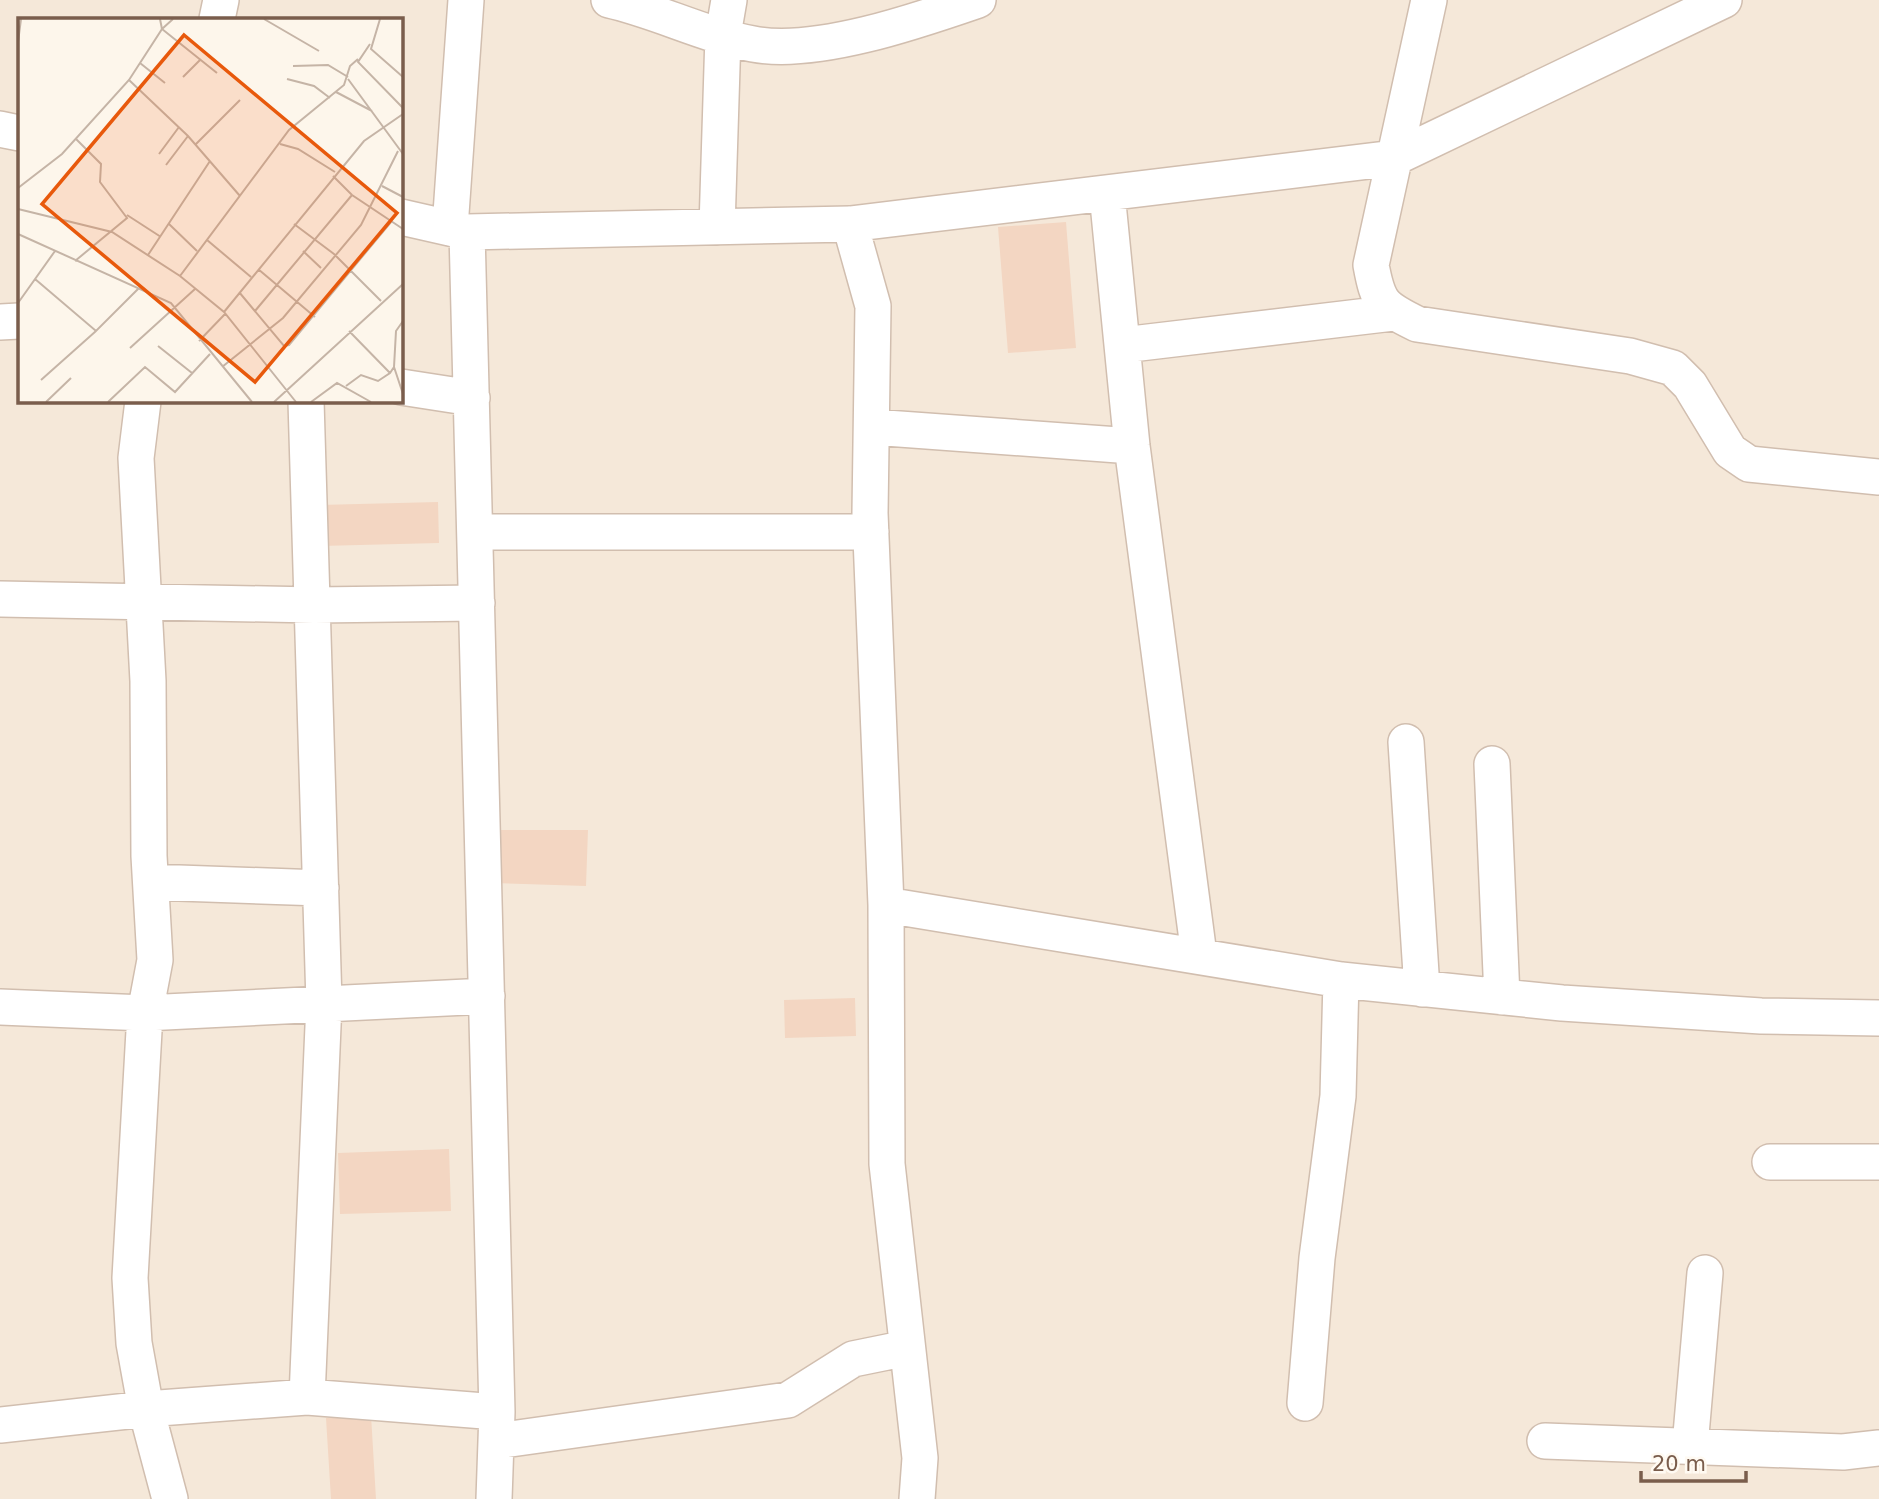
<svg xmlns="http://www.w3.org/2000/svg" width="1879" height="1499" viewBox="0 0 1879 1499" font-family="'DejaVu Sans',sans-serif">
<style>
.residential{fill:#f5e8d9;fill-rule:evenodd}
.building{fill:#f3d6c2}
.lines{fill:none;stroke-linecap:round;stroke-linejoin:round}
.street-casing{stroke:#d1beaf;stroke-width:38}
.street{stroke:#fff;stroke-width:35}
.inset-road{fill:none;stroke:#c5b4a6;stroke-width:2}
.view{fill:#e8590c;fill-opacity:0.15;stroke:#e8590c;stroke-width:3.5}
.inset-edge{fill:none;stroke:#7a5d4c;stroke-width:3.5}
</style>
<rect width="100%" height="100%" fill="#fdf6eb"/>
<path class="residential" d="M0,0h1879v1499h-1879zM19,19h382v382h-382z"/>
<path class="building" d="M1066,222l10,126 -68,5 -10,-126z
M438,502l1,41 -119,3 -1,-41z
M490,830h98l-2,56 -94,-3z
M855,998l1,38 -71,2 -1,-38z
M449,1149l2,62 -111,3 -2,-61z
M371,1415l5,84h-45l-5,-81z"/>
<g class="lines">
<g class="street-casing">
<path id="street" d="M609,0c49,11 94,35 144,44 63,12 164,-23 225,-44
M1429,0l-58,265c7,38 11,42 46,59l213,32 43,12 17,17 40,66 19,13 130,13
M217,19l4,-19
M0,129l19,4
M1107,193l25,253 67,509
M401,217l66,15 383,-8 544,-66 330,-158
M850,224l23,82 -3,207 16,392 1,259 33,294 -3,41
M717,227l6,-192 6,-35
M450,228l16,-228
M467,232l30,1180 -3,87
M0,322l19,-1
M1123,345l270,-32
M401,387l71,11
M143,401l-7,57 12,223 1,175 6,104 -10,53 -15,265 4,65 12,66 24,90
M306,401l18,602 -17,394
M872,427l260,19
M476,532h395
M0,599l314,6 163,-2
M1406,742l16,247
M1492,764l10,233
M151,882l170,6
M886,905l455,75 221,23 199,13 118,2
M0,1007l145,6 342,-17
M1770,1162h109
M1305,1403l12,-145 21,-162 3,-116
M0,1425l146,-16 161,-12 190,15
M496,1441l292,-41 65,-41 54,-11
M1545,1441l298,11 36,-4
M1690,1446l15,-173"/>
</g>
<use href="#street" class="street"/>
</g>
<g transform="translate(18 18)">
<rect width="385" height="385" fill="#fdf6eb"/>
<path class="inset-road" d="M155,1l-11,10 55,44M246,1l55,32M362,1l-9,30 32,28M0,24l3,-23M352,26l-12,18 45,46M122,45l25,20M275,48l35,-1 20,12M165,59l18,-18M269,61l27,7 16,12M330,61l55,75M111,62l59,56 52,60M318,74l36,19M178,126l44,-44M262,126l18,5 37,23M141,136l20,-27M148,147l22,-29M315,158l19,19 51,34M364,168l21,11M0,170l44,-34 67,-74 33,-51 -2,-10M0,191l94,23 68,44 44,36 72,90M109,197l34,22M151,206l28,27M276,206l40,30 47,47M0,216l153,69 81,99M189,222l44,37M285,233l18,17M130,237l62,-94M57,243l52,-43 -27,-36 1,-18 -25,-25M240,251l57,48M162,258l109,-146 55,-45 6,-19 8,-7M17,261l61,52 43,-43M221,274l45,54 5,-1 102,-123M0,285l37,-52M237,293l97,-116M206,294l140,-171 39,-27M331,313l41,42M181,323l26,-27M140,328l34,27M112,330l65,-59M204,349l61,-49 78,-93 37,-74M376,349l9,27M23,362l55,-49M328,368l15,-11 17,6 12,-8 4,-6 2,-36 7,-10M28,384l25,-24M90,384l37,-35 30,25 35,-38M256,384l129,-118M293,384l26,-19 34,19"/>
<path class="view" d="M166,17l213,178 -142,169 -213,-178z"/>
<rect width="385" height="385" class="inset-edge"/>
</g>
<path d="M1641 1471v10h105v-10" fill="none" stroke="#7a5d4c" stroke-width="3.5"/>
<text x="1652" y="1471" font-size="21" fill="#7a5d4c" stroke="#fffaf2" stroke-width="5" paint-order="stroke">20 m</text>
</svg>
